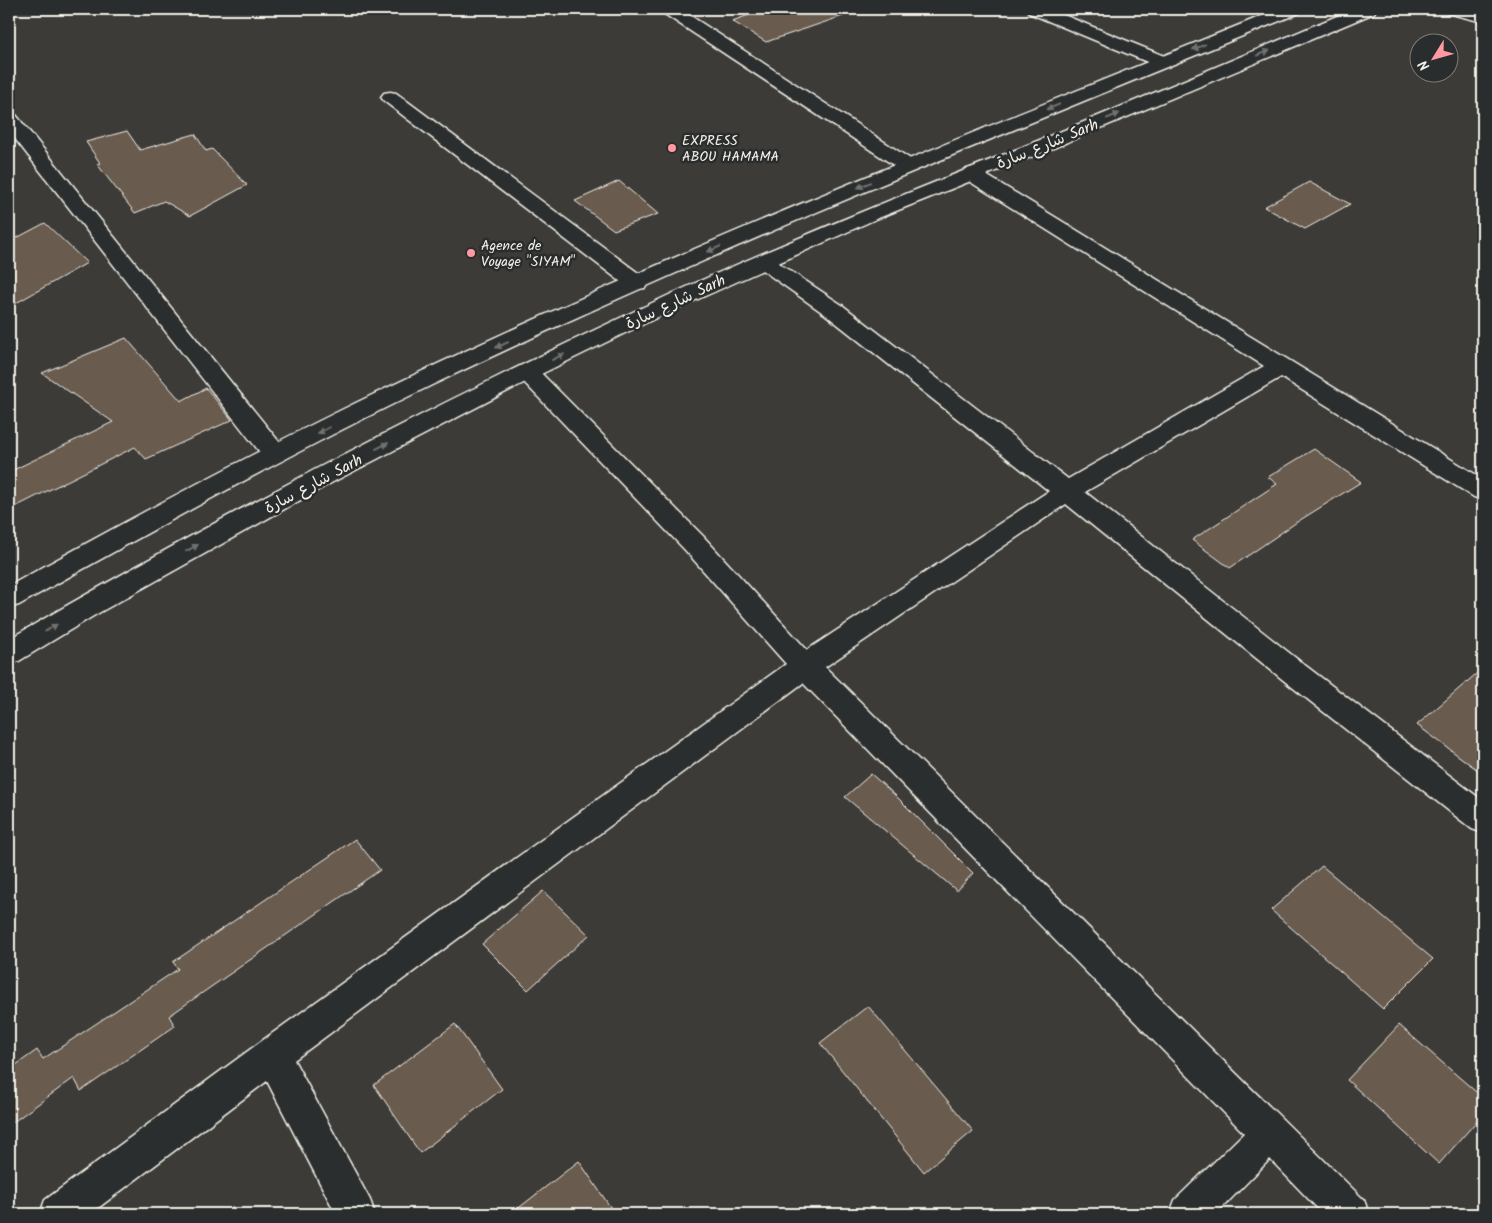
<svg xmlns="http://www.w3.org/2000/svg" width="1492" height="1223" viewBox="0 0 1492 1223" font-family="Kalam,'Playpen Sans Arabic',sans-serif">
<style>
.building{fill:#695c50;stroke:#f4f1e8}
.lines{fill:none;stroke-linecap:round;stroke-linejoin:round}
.street-casing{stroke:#f4f1e8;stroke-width:3}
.highway-casing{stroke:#f4f1e8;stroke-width:3}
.street{fill:#2a2d2e;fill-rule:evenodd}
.highway{fill:#2a2d2e;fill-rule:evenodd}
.oneway{fill:#71726f}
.poi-dot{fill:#ff9aa2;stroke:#2a2d2e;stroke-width:2}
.labels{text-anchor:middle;stroke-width:5;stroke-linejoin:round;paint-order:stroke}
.far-poi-label{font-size:14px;fill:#f4f1e8;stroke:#2a2d2e;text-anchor:start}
.street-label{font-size:16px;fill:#f4f1e8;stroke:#2a2d2e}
</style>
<rect width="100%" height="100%" fill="#3d3b38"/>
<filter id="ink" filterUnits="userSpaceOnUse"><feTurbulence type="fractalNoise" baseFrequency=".02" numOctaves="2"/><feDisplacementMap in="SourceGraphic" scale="10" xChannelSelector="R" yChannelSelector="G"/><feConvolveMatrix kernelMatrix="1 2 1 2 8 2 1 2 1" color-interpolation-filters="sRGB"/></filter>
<g filter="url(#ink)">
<path class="building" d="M766,9h82l1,5 -83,28 -34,-21z
M127,131l13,19 55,-16 11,17 6,-2 35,36 -57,31 -26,-15 -29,12 -38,-49 3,-1 -14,-21z
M619,181l39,33 -44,16 -39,-29z
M1309,182l41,22 -45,25 -41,-22z
M45,223l42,40 -78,44v-65z
M126,338l55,63 25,-13 26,32 -86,39 -11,-12 -126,63v-38l104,-50 -71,-49z
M1314,449l47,33 -64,40 -67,46 -38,-28 85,-56 -9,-7z
M1483,668v106l-66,-49z
M871,774l25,22 77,77 -16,18 -112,-94z
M355,839l25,31 -211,146 6,10 -94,65 -7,-13 -65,47v-55l28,-20 6,9 135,-90 -5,-7z
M1322,866l111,93 -50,50 -112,-99z
M543,891l46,44 -61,55 -46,-46z
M868,1006l105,125 -49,41 -104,-129z
M455,1024l47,65 -82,64 -46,-68z
M1399,1025l84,73v16l-44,50 -92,-84z
M579,1161l36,53h-104z"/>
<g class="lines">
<g class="street-casing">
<path id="street" d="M661,9h19l235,153 3,4 -3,4 -7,2 -7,-2 -238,-157z
M1027,9h22l120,49 3,4 -3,4 -6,1 -6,-1 -128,-53z
M1445,9h26l12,3v10l-36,-9z
M390,92l6,1 249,185 3,5 -3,5 -8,1 -8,-1 -245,-187 -3,-4 3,-4z
M9,113l7,2 268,333 3,6 -3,6 -9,2 -9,-2 -257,-329z
M971,168l7,2 505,309v21l-9,-3 -193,-120 -196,115 217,171 181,138v32l-11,-4 -190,-150 -216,-175 -241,163 539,533 5,14h-46l-53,-55 -54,55h-46l5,-14 69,-67 -441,-450 -509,377 76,140 5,14h-39l-69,-133 -177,133h-50l5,-14 214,-157 527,-379 -101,-114 -166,-173 -4,-5 4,-5 8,-2 8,2 168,169 104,114 242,-159 -223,-176 -71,-50 -4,-4 4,-4 7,-2 7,2 73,48 226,174 196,-113 -300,-188 -3,-4 3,-4z"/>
</g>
<g class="highway-casing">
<path id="highway" d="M1279,9h22l-2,4c-291,119 -584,236 -867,372 -141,68 -278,144 -413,220l-10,3v-22c133,-74 267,-146 405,-211 282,-133 575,-249 865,-366z
M1354,9h22l-2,4 -328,138 -170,68 -220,99 -121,59 -204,106 -236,132 -76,46 -10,3v-25c204,-119 414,-229 628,-329 129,-61 261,-113 393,-166 109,-44 216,-90 324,-135z"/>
</g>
<use href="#street" class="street"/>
<use href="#highway" class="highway"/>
</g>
<defs><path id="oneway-solid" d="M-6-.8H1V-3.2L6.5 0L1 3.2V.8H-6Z" transform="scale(1.25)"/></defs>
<g class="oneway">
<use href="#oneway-solid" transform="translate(1199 47) rotate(158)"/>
<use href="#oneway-solid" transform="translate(1263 53) rotate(-23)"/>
<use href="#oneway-solid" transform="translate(1053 107) rotate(158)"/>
<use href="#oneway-solid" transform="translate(1113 116) rotate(-23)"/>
<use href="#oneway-solid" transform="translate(864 185) rotate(157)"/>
<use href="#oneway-solid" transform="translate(714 249) rotate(157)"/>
<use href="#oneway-solid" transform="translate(502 345) rotate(156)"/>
<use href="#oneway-solid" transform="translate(558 357) rotate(-26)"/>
<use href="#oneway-solid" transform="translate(324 430) rotate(153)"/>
<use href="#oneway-solid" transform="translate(382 446) rotate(-27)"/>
<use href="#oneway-solid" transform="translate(192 548) rotate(-29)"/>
<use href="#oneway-solid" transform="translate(51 628) rotate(-31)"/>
</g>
</g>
<g class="poi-dot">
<circle cx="672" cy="148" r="5"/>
<circle cx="471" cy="253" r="5"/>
</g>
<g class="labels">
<g class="far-poi-label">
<text x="682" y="145">EXPRESS<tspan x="682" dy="16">ABOU HAMAMA</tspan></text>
<text x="481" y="250">Agence de<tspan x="481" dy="16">Voyage "SIYAM"</tspan></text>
</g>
<g class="street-label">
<text transform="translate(1047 143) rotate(-22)" y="6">شارع سارة Sarh</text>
<text transform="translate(675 301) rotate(-25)" y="6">شارع سارة Sarh</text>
<text transform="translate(313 483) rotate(-28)" y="6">شارع سارة Sarh</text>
</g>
</g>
<rect width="1492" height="1223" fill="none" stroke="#2a2d2e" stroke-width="30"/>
<rect x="15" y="15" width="1462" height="1193" fill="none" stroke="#f4f1e8" stroke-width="2" filter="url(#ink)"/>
<g transform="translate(1434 58) rotate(233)"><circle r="24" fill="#2a2d2e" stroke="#7b7b78"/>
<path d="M0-4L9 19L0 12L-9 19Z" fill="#ff9aa2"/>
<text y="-8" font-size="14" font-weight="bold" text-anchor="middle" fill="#f4f1e8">N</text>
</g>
</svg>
